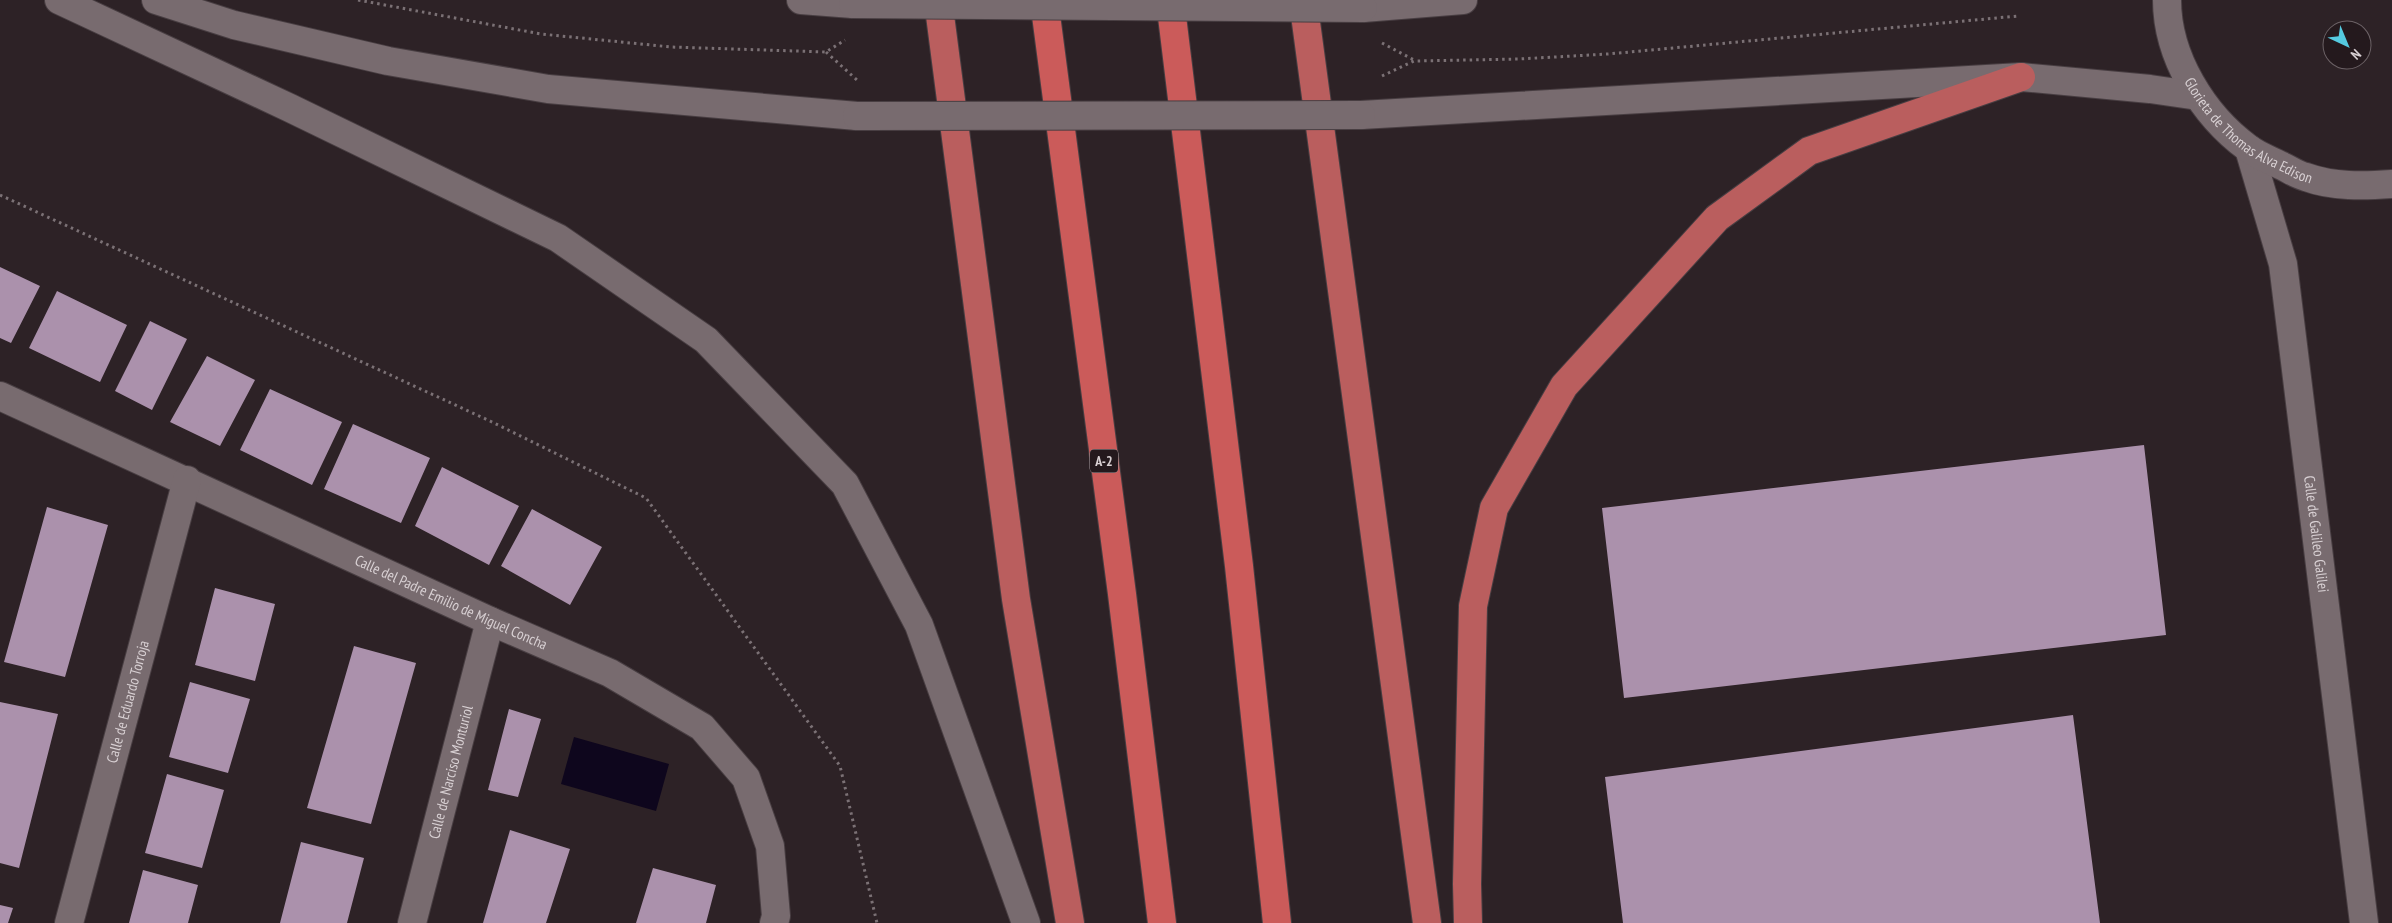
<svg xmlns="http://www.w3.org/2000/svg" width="2392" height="923" viewBox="0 0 2392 923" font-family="'PT Sans Narrow',sans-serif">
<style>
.water{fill:#0e061d}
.building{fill:#ab91ac}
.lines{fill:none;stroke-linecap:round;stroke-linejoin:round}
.minor-casing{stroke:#483e42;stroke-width:30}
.tertiary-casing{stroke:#483e42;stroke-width:30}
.trunk-casing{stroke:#483e42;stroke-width:30}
.motorway-casing{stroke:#483e42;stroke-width:30}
.path{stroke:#7b7175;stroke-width:3;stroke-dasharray:2.5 4;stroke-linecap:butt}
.minor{stroke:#786b6f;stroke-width:28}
.tertiary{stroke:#786b6f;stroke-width:28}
.trunk{stroke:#ba5e5e;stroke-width:28}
.motorway{stroke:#cb5b5a;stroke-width:28}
.tertiary-bridge-casing{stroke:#483e42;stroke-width:30;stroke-linecap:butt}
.tertiary-bridge{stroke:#786b6f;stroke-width:28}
.labels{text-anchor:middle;stroke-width:5;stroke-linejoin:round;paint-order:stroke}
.shield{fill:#24191d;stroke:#a2999c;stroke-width:1}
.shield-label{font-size:14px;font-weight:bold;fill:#d8d0d3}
.street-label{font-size:15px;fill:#d8d0d3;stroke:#24191d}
</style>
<rect width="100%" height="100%" fill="#2d2226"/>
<path class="water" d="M574,737l95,27 -13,47 -95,-27z"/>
<path class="building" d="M0,267l40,19 -29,57 -11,-5z
M57,291l70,34 -27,57 -71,-34z
M150,321l37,18 -35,71 -37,-19z
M207,356l48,24 -35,66 -50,-24z
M270,389l72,33 -30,63 -72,-35z
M353,424l77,34 -29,65 -77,-34z
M2144,445l22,190 -542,63 -22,-190z
M442,467l77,39 -30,59 -74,-39z
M47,507l61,18 -43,152 -61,-15z
M532,509l70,38 -32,58 -69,-39z
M215,588l60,16 -20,77 -60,-16z
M354,646l62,17 -45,161 -64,-16z
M190,682l60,17 -22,74 -59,-16z
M0,702l58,12 -39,154 -19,-5z
M509,709l32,10 -23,78 -30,-7z
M2073,715l27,208h-477l-18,-146z
M167,774l57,16 -22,78 -57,-15z
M510,830l60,19 -24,74h-63z
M301,842l63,16 -17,65h-67z
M653,868l63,17 -10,38h-70z
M143,870l55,15 -10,38h-59z
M0,905l13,3 -5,15h-8z"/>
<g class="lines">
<g class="minor-casing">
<g id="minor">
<path id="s1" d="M2249,149l34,115 81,659"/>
<path id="s2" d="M0,396l490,225 120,52 92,54 44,51 24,68 6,70 -2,7"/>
<path id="s3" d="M69,923l118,-443"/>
<path id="s4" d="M412,923l78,-302"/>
</g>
</g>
<g class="tertiary-casing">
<g id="tertiary">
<path d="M59,0l231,108 268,130 148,102 139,144 74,141 107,298"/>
<path d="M156,0l78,25 154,36 160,28 309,27"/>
<path d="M801,0l52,4"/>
<path id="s5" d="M2167,0c0,57 36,115 81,148 10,8 23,12 34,18 7,3 15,9 24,11 27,10 58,9 86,7"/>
<path d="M1363,8l100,-8"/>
<path d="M1361,115l660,-38 129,12 48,7"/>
</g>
</g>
<g class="trunk-casing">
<path id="trunk" d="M938,0l78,599 54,324
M1303,0l124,923
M1468,923l-1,-39 6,-278 21,-98 70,-122 153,-168 92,-67 212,-74"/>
</g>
<g class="motorway-casing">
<path id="motorway" d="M1044,0l78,594 40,329
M1170,0l69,566 38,357"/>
</g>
<path class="path" d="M358,0l183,34 130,13 155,5 19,-12
M1382,43l32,17
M826,52l31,28
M1382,76l32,-15 105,-2 89,-5 410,-38
M0,195l490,226 156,77 194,268 37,157"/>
<use href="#minor" class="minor"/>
<use href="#tertiary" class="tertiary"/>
<use href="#trunk" class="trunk"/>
<use href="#motorway" class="motorway"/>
<g class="tertiary-bridge-casing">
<path id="tertiary-bridge" d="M853,4l510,4
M857,116l504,-1"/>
</g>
<use href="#tertiary-bridge" class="tertiary-bridge"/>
</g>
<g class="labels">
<rect class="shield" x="1090" y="449.5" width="28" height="23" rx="4"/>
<g class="shield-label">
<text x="1104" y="466">A-2</text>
</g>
<g class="street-label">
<text dy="5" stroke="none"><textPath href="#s5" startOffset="164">Glorieta de Thomas Alva Edison</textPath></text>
<text dy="5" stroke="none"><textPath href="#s1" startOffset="392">Calle de Galileo Galilei</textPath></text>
<text dy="5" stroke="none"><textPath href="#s2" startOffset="496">Calle del Padre Emilio de Miguel Concha</textPath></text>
<text dy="5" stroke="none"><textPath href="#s3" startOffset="229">Calle de Eduardo Torroja</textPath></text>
<text dy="5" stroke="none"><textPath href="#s4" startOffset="156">Calle de Narciso Monturiol</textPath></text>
</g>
</g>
<g transform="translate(2347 45) rotate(136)"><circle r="24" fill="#24191d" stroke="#6c6266"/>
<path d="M0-4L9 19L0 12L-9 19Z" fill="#55cae0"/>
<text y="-8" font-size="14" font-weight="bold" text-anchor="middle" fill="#d8d0d3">N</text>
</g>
</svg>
